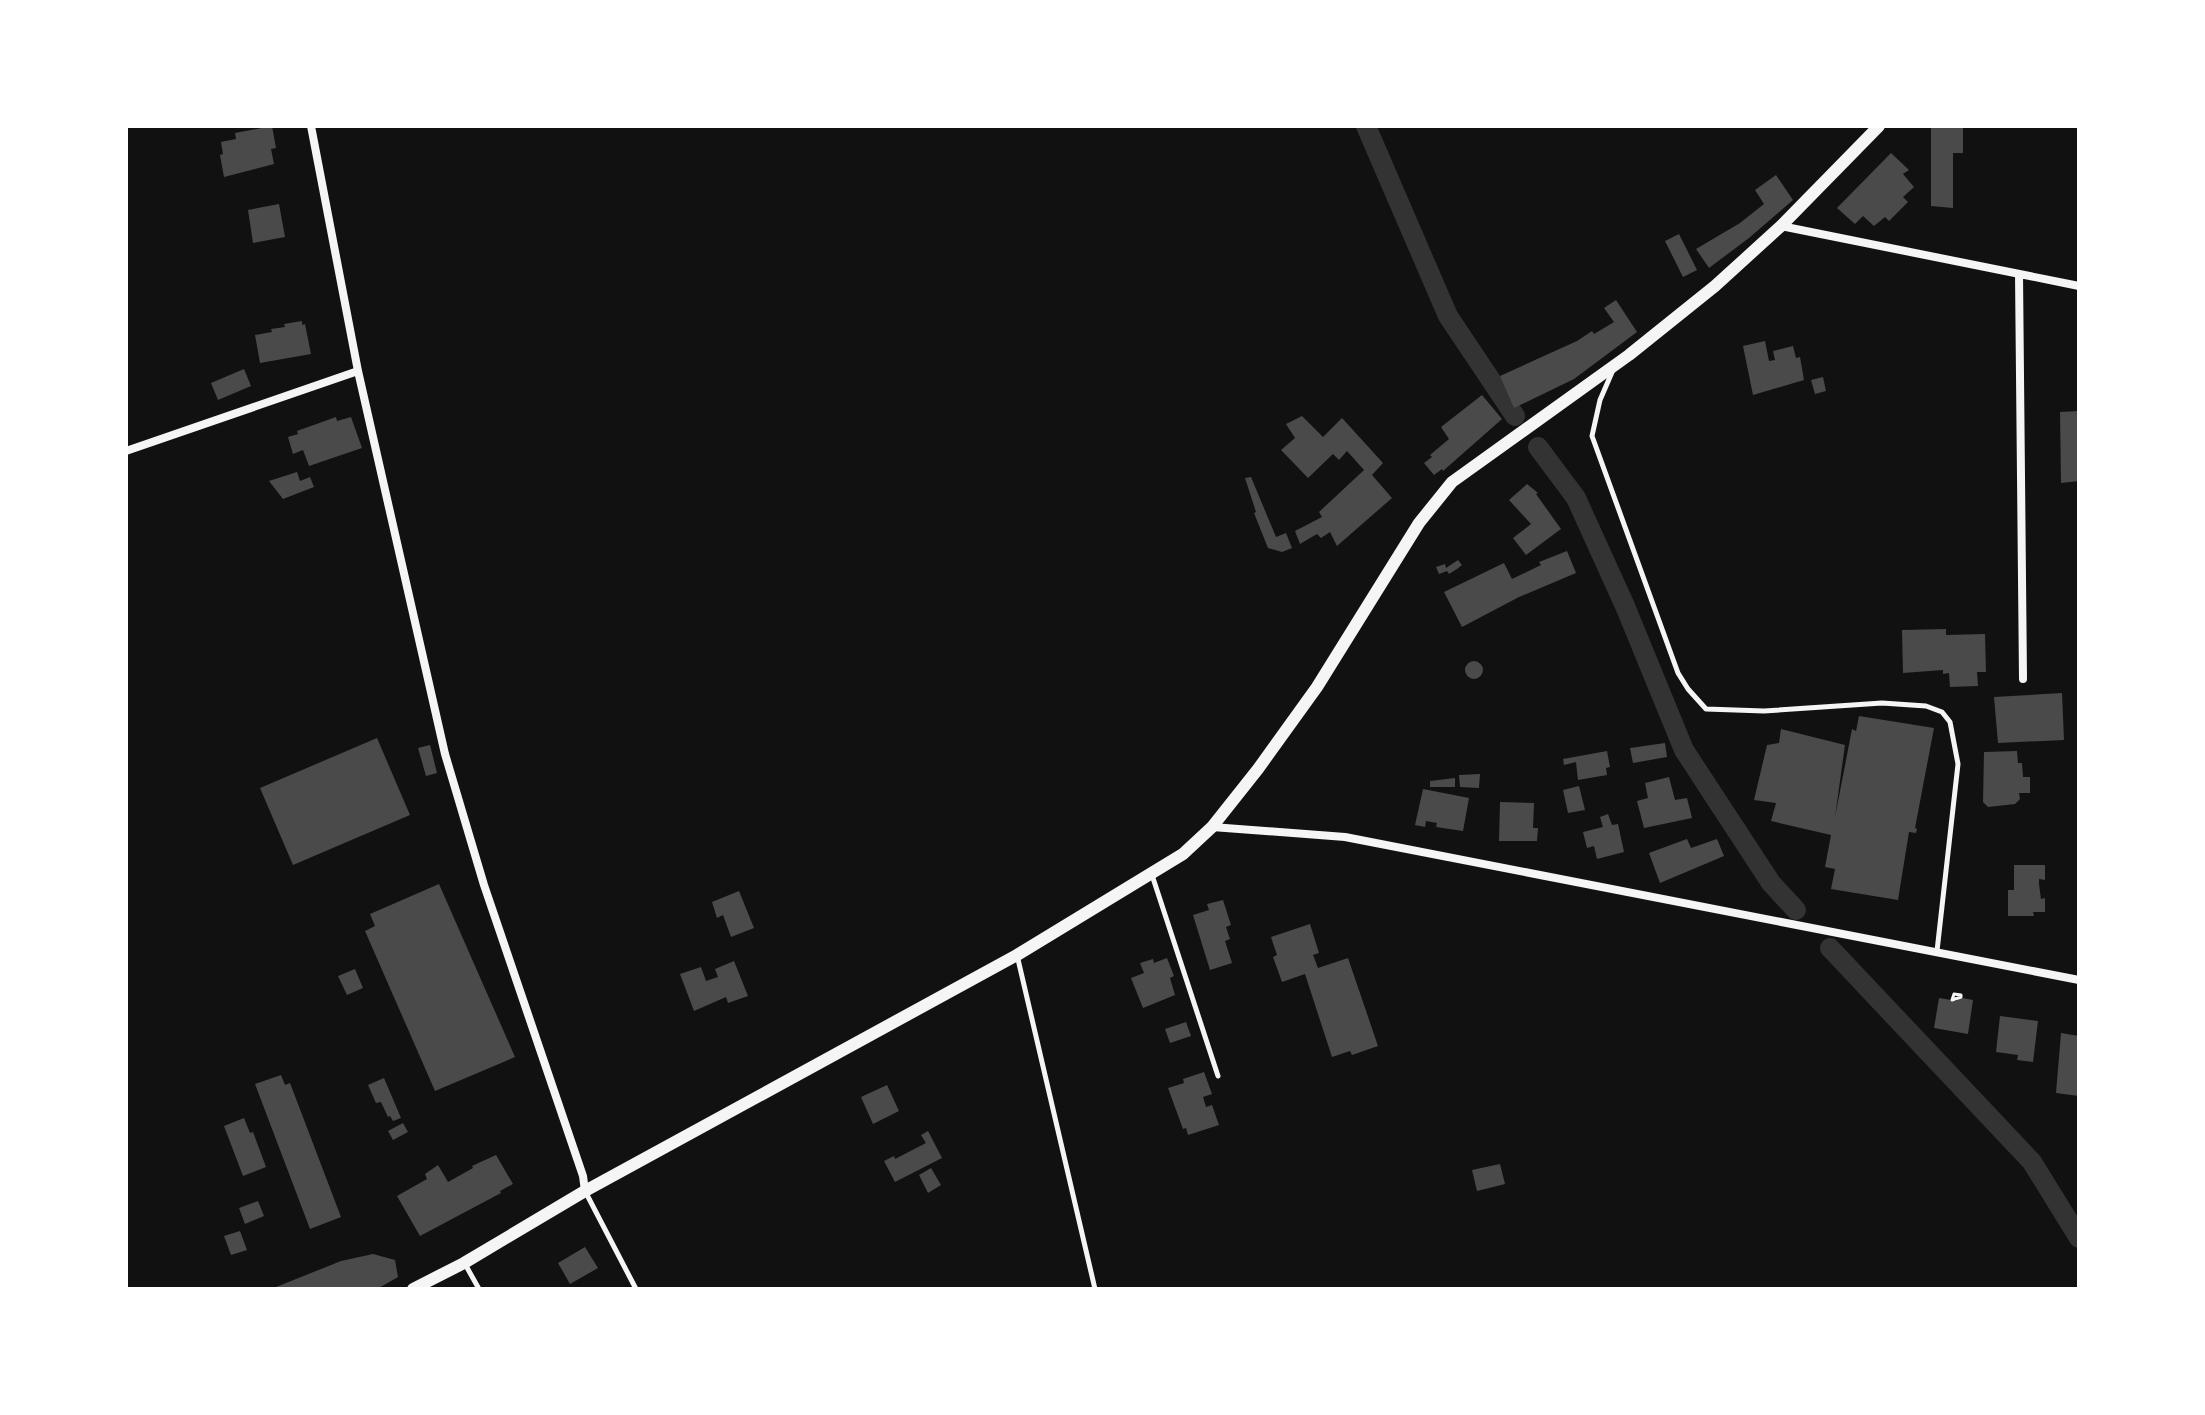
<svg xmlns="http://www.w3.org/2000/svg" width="2205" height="1415" viewBox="0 0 2205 1415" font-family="'Varela Round',sans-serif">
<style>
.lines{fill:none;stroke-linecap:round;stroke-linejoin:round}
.canal{stroke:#333;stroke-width:20}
.building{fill:#4a4a4a}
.path{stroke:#f5f5f5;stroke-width:3}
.service{stroke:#f5f5f5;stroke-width:5}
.minor{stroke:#f5f5f5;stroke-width:8}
.tertiary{stroke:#f5f5f5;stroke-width:12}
</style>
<rect width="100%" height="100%" fill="#111"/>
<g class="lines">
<path class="canal" d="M1366,126l82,190 67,100
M1538,447l38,51 49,108 59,144 87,133 25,27
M1830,948l202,214 47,76"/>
</g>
<path class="building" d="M272,126l4,22 -5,1 3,15 -50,13 -4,-22 3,-1 -2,-12 15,-3 -1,-6z
M1931,126h32v27h-10v55l-22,-2z
M1891,153l18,17 -6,4 11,13 -11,10 5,5 -19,19 -4,-4 -11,9 -11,-10 -8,8 -18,-16z
M1776,175l17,25 -44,38 -40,30 -13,-19 44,-26 24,-19 -9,-14z
M279,204l6,33 -32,6 -5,-33z
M1679,234l18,36 -14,7 -18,-36z
M1616,300l21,32 -63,47 -60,29 -14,-32 77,-35 15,-10 2,3 20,-12 -10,-14z
M302,321v4l3,-1 6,30 -51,9 -5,-28 17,-3 -1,-3 14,-2 -1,-3z
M1765,341l4,20 6,-1 -2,-9 20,-5 3,12 4,-1 4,23 -51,15 -10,-49z
M244,369l7,17 -33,14 -7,-17z
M1823,377l3,14 -11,3 -4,-14z
M1482,395l20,24 -59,52 -1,-2 -8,6 -10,-12 8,-6 -2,-2 19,-16 -8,-12z
M2079,411v70l-18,2 -1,-71z
M1302,416l21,21 19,-19 41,45 -11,12 20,23 -55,48 -7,-14 -9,6 -4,-4 -17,10 -5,-13 27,-14 -3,-5 45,-42 -17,-19 -8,9 -6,-6 -25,24 -27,-28 14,-12 -9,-14z
M336,417l1,4 14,-4 11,31 -53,18 -6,-16 -10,4 -5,-17 10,-3 -1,-3z
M297,472l3,9 10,-4 4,10 -31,12 -14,-18z
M1251,477l25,60 10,-4 6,15 -10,4 -14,-4 -14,-35 2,-1 -11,-34z
M1527,484l11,9 -2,1 25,35 -35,26 -13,-17 18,-14 -22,-24z
M1567,551l9,22 -57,24 -57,30 -18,-35 60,-29 8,16 29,-14 -2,-3z
M1458,560l4,5 -5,4 -8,5 -2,-3 -8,3 -3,-7 9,-3 1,4z
M1946,629v6l39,-1 1,38h-9l1,14 -28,1 -1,-14 -6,1v-4l-40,3 -1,-43z
M1465 670a9 9 0 1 1 18 0a9 9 0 1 1-18 0Z
M2062,693l2,47 -66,3 -4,-46z
M1859,716l75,12 -19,100 2,1 -1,4 -7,-1 -11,68 -67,-11 4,-20 -10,-2 6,-32 -60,-14 5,-18 -22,-3 13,-55 12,-2 2,-14 64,16 -10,72 17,-88 4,2z
M377,738l33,77 -117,50 -33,-77z
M1665,743l2,14 -34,6 -3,-15z
M430,745l7,28 -11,3 -8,-28z
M1607,751l3,16 -4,1 1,7 -29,5 -2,-18 -12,3 -1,-6z
M2017,751l1,12h4l1,14h7v16h-11l1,6 -5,5 -27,3 -5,-5 1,-50z
M1480,774l-1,14 -19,-1 -1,-12z
M1669,777l6,23 12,-2 5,20 -48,10 -7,-27 11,-3 -3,-15z
M1455,778v9h-25v-6z
M1579,786l6,24 -17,3 -5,-23z
M1423,789l46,9 -6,33 -27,-4 1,-4 -11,-2 -1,6 -10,-2z
M1500,802l34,1 -1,25h5l-1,13h-38z
M1608,814l4,11 6,-1 6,28 -27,7 -3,-13 -7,2 -4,-16 20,-5 -3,-10z
M1687,839l4,9 26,-9 7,17 -64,27 -11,-30z
M2014,865h31v15l-6,-1v5l2,15 4,-1v14h-12l1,4h-26v-26h6z
M439,884l76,173 -80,34 -70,-160 10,-5 -5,-12z
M739,891l15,37 -23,9 -8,-22 -6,3 -5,-16z
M1223,900l8,25 -5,2 4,12 -5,2 7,22 -22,7 -17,-55 16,-5 -2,-6z
M1310,924l9,29 -6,2 5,13 30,-10 30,88 -26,9 -2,-4 -18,6 -27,-83 -23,8 -9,-25 4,-2 -6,-18z
M1167,958l7,18 -4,2 5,17 -32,13 -12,-30 13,-5 -4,-10 13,-4 1,4z
M734,961l14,35 -20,7 -2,-6 -32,14 -14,-37 21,-7 5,14 12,-4 -3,-8z
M355,969l8,19 -16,7 -9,-19z
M1957,997l16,3 -5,34 -34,-6 5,-30 18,3z
M2000,1016l38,5 -5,41 -16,-2 1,-5 -22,-3z
M1186,1022l5,14 -21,7 -5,-14z
M2061,1033l18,3v60l-23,-3z
M1204,1072l8,22 -9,3 3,10 6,-2 7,20 -31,10 -2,-7 -3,1 -15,-41 16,-5 -1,-4z
M281,1075l4,10 5,-2 51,134 -31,12 -55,-145z
M384,1078l17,40 -8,3 -3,-5 -2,1 -7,-15 -5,1 -8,-18z
M887,1085l12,26 -26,13 -12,-27z
M244,1118l6,15 3,-1 13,35 -23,9 -19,-50z
M403,1123l5,9 -15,8 -5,-9z
M928,1131l14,27 -47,24 -11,-21 10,-5 1,3 31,-16 -5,-8z
M496,1155l17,29 -13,7 1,2 -81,43 -23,-40 30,-17 -2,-5 13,-9 10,17 25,-14 -1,-2z
M1500,1164l5,20 -28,7 -5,-21z
M931,1168l10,17 -13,8 -9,-18z
M258,1201l6,15 -19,8 -6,-16z
M240,1231l7,19 -16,5 -7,-19z
M585,1247l13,21 -28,16 -12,-21z
M373,1254l22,6 3,17 -21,12h-106l70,-28z"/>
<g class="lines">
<path class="path" d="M1954,994l7,1v2l-9,3z"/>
<path class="service" d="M1613,370l-13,30 -8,36 86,237 10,16 18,20 58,2 118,-8 44,3 16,6 8,10 8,42 -21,187
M1152,875l66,201
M1017,955l78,334
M585,1191l51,98
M465,1264l14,25"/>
<path class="minor" d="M311,126l47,245 87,383 39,131 99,291 2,15
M1781,226l298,60
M2019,274l4,405
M126,451l232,-80
M1212,827l133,10 734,143"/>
<path class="tertiary" d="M413,1289l51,-26 121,-72 432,-236 166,-101 29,-27 46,-58 59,-82 102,-164 33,-41 177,-127 86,-69 66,-60 98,-100"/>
</g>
<rect width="2205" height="1415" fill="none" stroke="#ffffff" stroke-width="256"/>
</svg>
